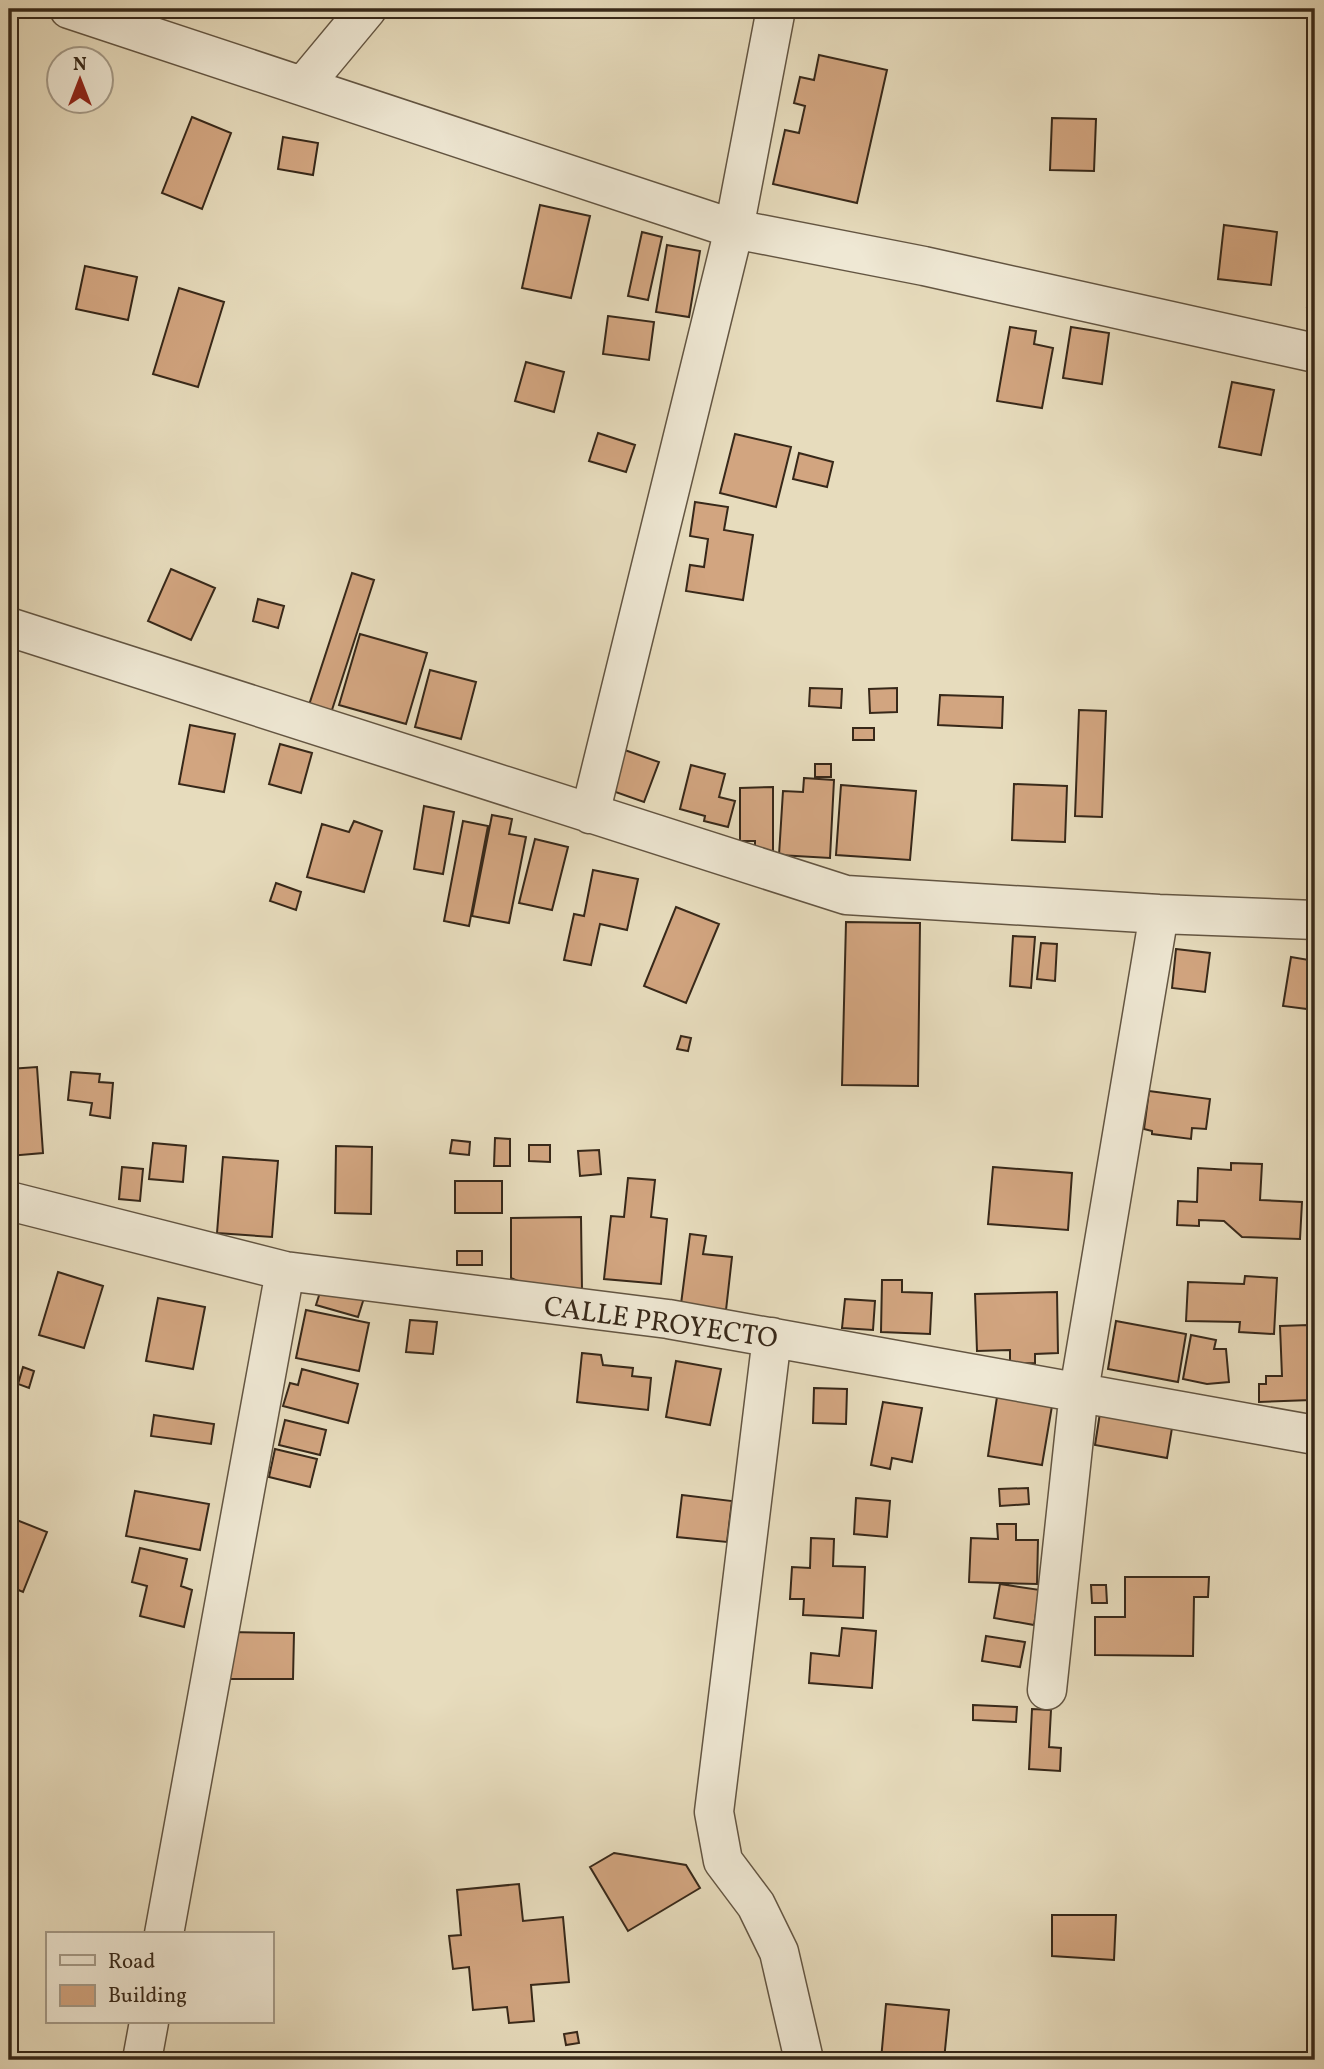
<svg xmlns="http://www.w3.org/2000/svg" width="1324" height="2069" viewBox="0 0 1324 2069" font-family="Vollkorn,serif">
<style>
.building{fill:#d2a580;stroke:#372819;stroke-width:2}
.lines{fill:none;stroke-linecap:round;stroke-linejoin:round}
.minor-casing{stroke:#635542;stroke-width:41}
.minor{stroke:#efe8d4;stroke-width:38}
.labels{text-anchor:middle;stroke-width:5;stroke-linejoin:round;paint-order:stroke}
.street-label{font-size:28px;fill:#372819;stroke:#efe8d4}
</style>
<rect width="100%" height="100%" fill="#e7dcbd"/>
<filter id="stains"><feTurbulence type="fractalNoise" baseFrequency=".00286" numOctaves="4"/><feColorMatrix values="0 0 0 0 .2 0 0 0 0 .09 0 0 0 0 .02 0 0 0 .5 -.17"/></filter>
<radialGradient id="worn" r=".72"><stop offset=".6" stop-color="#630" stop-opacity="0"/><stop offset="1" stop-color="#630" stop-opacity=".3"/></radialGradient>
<path class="building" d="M819,55l68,15 -30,133 -84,-19 12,-54 14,3 6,-27 -11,-3 6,-26 14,3z
M192,117l39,16 -29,76 -40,-16z
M1052,118l44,1 -2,52 -44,-1z
M283,137l35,6 -5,32 -35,-6z
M540,205l50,11 -19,82 -49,-10z
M1224,225l53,7 -6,53 -53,-6z
M642,232l20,5 -14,63 -20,-4z
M667,245l33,6 -11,66 -33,-5z
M1315,256v52l-8,-1z
M85,266l52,11 -9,43 -52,-11z
M179,288l45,14 -26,85 -45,-13z
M608,316l46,6 -5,38 -46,-6z
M1010,327l26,4 -2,13 19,4 -11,60 -45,-7z
M1071,327l38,6 -7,51 -39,-6z
M526,362l38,10 -10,40 -39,-11z
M1232,382l42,8 -13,65 -42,-8z
M598,433l37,12 -9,27 -37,-11z
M735,434l56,13 -15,60 -56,-14z
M799,453l34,9 -6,25 -34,-8z
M695,502l33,5 -4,23 29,5 -10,65 -57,-9 4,-26 14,2 4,-28 -18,-3z
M171,569l44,19 -24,52 -43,-19z
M352,573l22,7 -43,133 -22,-8z
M258,599l26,7 -6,22 -25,-7z
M360,634l67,19 -21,71 -67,-19z
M430,670l46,12 -15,57 -46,-12z
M810,688l32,1 -1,19 -32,-2z
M897,688v24l-27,1 -1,-24z
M940,695l63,2 -1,31 -64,-3z
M1079,710l27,1 -4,106 -27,-1z
M190,725l45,9 -11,58 -45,-8z
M853,728h21v12h-21z
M280,744l32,9 -11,40 -32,-9z
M619,748l40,14 -15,40 -40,-14z
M815,764h16v13h-16z
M691,765l34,9 -6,23 16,4 -7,26 -24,-6 1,-5 -25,-7z
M804,778l30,2 -4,78 -51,-3 4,-64 20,1z
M1014,784l53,2 -2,56 -53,-2z
M841,785l75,6 -6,69 -74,-5z
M773,787v65h-18v-11h-15v-53z
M424,806l30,6 -11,62 -29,-5z
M492,815l20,4 -3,15 17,3 -17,86 -37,-7z
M354,821l28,10 -18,61 -57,-15 15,-53 27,8z
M463,821l25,5 -19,100 -25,-5z
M535,839l33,8 -16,63 -33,-7z
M593,870l45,9 -11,51 -27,-6 -9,41 -27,-5 10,-46 10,2z
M276,883l25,9 -5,18 -26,-9z
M676,907l43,17 -33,79 -42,-17z
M846,922l74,1 -2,163 -76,-1z
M1013,936l22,1 -4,51 -21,-2z
M1041,943l16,1 -2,37 -18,-2z
M1176,949l34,4 -5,39 -33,-4z
M1291,957l24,4v49l-32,-4z
M681,1036l10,2 -3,13 -11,-2z
M37,1067l6,86 -34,3v-87z
M71,1072l29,2 -1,8 14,1 -3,35 -20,-3 2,-12 -24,-3z
M1149,1091l61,8 -4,30 -14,-1 -1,11 -39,-5v-3l-8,-2z
M495,1138l15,1v27h-16z
M452,1140l18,2 -1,13 -19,-2z
M153,1143l33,3 -3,36 -34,-3z
M529,1145h21v17l-21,-1z
M336,1146l36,1 -1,67 -36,-1z
M599,1150l2,24 -21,2 -2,-25z
M223,1157l55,4 -6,76 -55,-4z
M1231,1163l31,1 -2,36 42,2 -2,37 -58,-2 -18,-16 -25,-1v6l-22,-1 1,-24 19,1 1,-34 33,2z
M122,1167l21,2 -3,32 -21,-2z
M993,1167l79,6 -4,57 -80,-6z
M628,1178l27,2 -4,37 16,2 -6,65 -57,-5 7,-63 13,1z
M455,1181h47v32h-47z
M581,1217l1,74 -40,1 -31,-14v-60z
M690,1234l16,2 -3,18 29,3 -6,53 -45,-6z
M457,1251h25v14h-25z
M58,1272l45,14 -19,62 -45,-13z
M1245,1276l32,2 -3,56 -35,-2 1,-10 -54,-1 2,-39 56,2z
M882,1280h20v12l30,1 -2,41 -49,-2z
M322,1286l42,12 -6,19 -42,-12z
M1057,1292l1,61 -23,1v9l-25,1v-14l-33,1 -2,-57z
M158,1298l47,9 -12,62 -47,-8z
M845,1299l30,2 -2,29 -31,-2z
M306,1310l63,13 -10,48 -63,-13z
M410,1320l27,2 -4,32 -27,-2z
M1116,1321l70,13 -8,48 -70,-13z
M1308,1325l3,75 -52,2v-18h7v-8h16l-2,-50z
M1191,1335l25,5 -2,9h12l3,33 -22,2 -24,-5z
M582,1353l19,2 2,10 30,3 -1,8 19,2 -3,32 -71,-8z
M676,1361l45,8 -11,56 -44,-8z
M23,1367l11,4 -5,17 -11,-4z
M302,1369l56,15 -10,39 -65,-17 7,-23 8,2z
M814,1388l33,1 -1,35 -33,-1z
M997,1397l55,9 -10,59 -54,-9z
M883,1402l39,6 -10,54 -20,-4 -2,11 -19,-4z
M1100,1413l72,15 -5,30 -72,-13z
M154,1415l60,9 -3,20 -60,-8z
M285,1420l41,10 -6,25 -41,-10z
M275,1449l42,10 -7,28 -41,-10z
M1028,1488l1,16 -29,2 -1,-17z
M135,1491l74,13 -9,46 -74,-14z
M682,1495l50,6 -5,41 -50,-5z
M856,1498l34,3 -3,36 -33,-3z
M9,1517l38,15 -24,60 -14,-6z
M997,1524h19v16h22l-1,44 -68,-2 2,-44 27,1z
M811,1538l23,1 -1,27 32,1 -2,51 -60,-3 1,-16h-14l2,-32 18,1z
M140,1548l47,11 -6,27 11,4 -8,37 -44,-11 7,-30 -15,-4z
M1125,1577h84l-1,20h-14l-1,59 -98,-1v-38h30z
M1000,1584l40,6 -6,35 -40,-7z
M1091,1585h15l1,18h-15z
M842,1628l34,3 -4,57 -63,-5 2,-30 28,3z
M228,1632l66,1 -1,46h-66z
M986,1636l39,6 -5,25 -38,-6z
M973,1705l44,2 -1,15 -43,-2z
M1032,1709l19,1 -2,37 12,1 -1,23 -31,-2z
M614,1853l72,12 14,23 -72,43 -38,-64z
M519,1884l4,37 40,-4 6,65 -38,3 3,36 -25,2 -2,-16 -34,3 -4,-43 -16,2 -4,-33 12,-1 -4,-45z
M1052,1915h64l-2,45 -62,-4z
M886,2004l63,6 -5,50h-63z
M577,2032l2,11 -13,2 -2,-11z"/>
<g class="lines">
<g class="minor-casing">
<path id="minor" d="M69,9l665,220 190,37 391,87
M303,86l64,-77
M9,627l837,268 313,19 156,6
M590,814l144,-585 42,-220
M9,1201l276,70 383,48 647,116
M772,1337l-58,475 9,49 33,44 23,47 25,108
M1047,1690l32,-299 80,-477
M164,1934l121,-663
M142,2060l7,-38"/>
</g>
<use href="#minor" class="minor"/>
</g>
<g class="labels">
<g class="street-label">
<text transform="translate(661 1321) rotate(8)" y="10">CALLE PROYECTO</text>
</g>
</g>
<rect width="1324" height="2069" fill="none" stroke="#e7dcbd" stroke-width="35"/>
<rect x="10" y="10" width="1303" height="2048" fill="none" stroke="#372819" stroke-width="3.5"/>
<rect x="18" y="18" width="1289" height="2034" fill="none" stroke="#372819" stroke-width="2"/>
<rect x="46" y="1932" width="228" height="91" fill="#efe8d4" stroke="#a59b89" stroke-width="2"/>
<rect x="60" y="1955" width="35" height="10" fill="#efe8d4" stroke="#a59b89" stroke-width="2"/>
<text x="108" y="1968" font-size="21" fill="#372819">Road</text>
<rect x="60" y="1985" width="35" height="21" fill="#d2a580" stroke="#a59b89" stroke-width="2"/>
<text x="108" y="2002" font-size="21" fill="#372819">Building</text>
<g transform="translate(80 80)"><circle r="33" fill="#efe8d4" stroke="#a59b89" stroke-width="2"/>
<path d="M0-5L12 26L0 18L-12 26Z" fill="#8f2418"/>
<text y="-10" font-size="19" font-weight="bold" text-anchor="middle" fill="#372819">N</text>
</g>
<rect width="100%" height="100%" filter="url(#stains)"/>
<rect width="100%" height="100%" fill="url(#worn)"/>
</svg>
